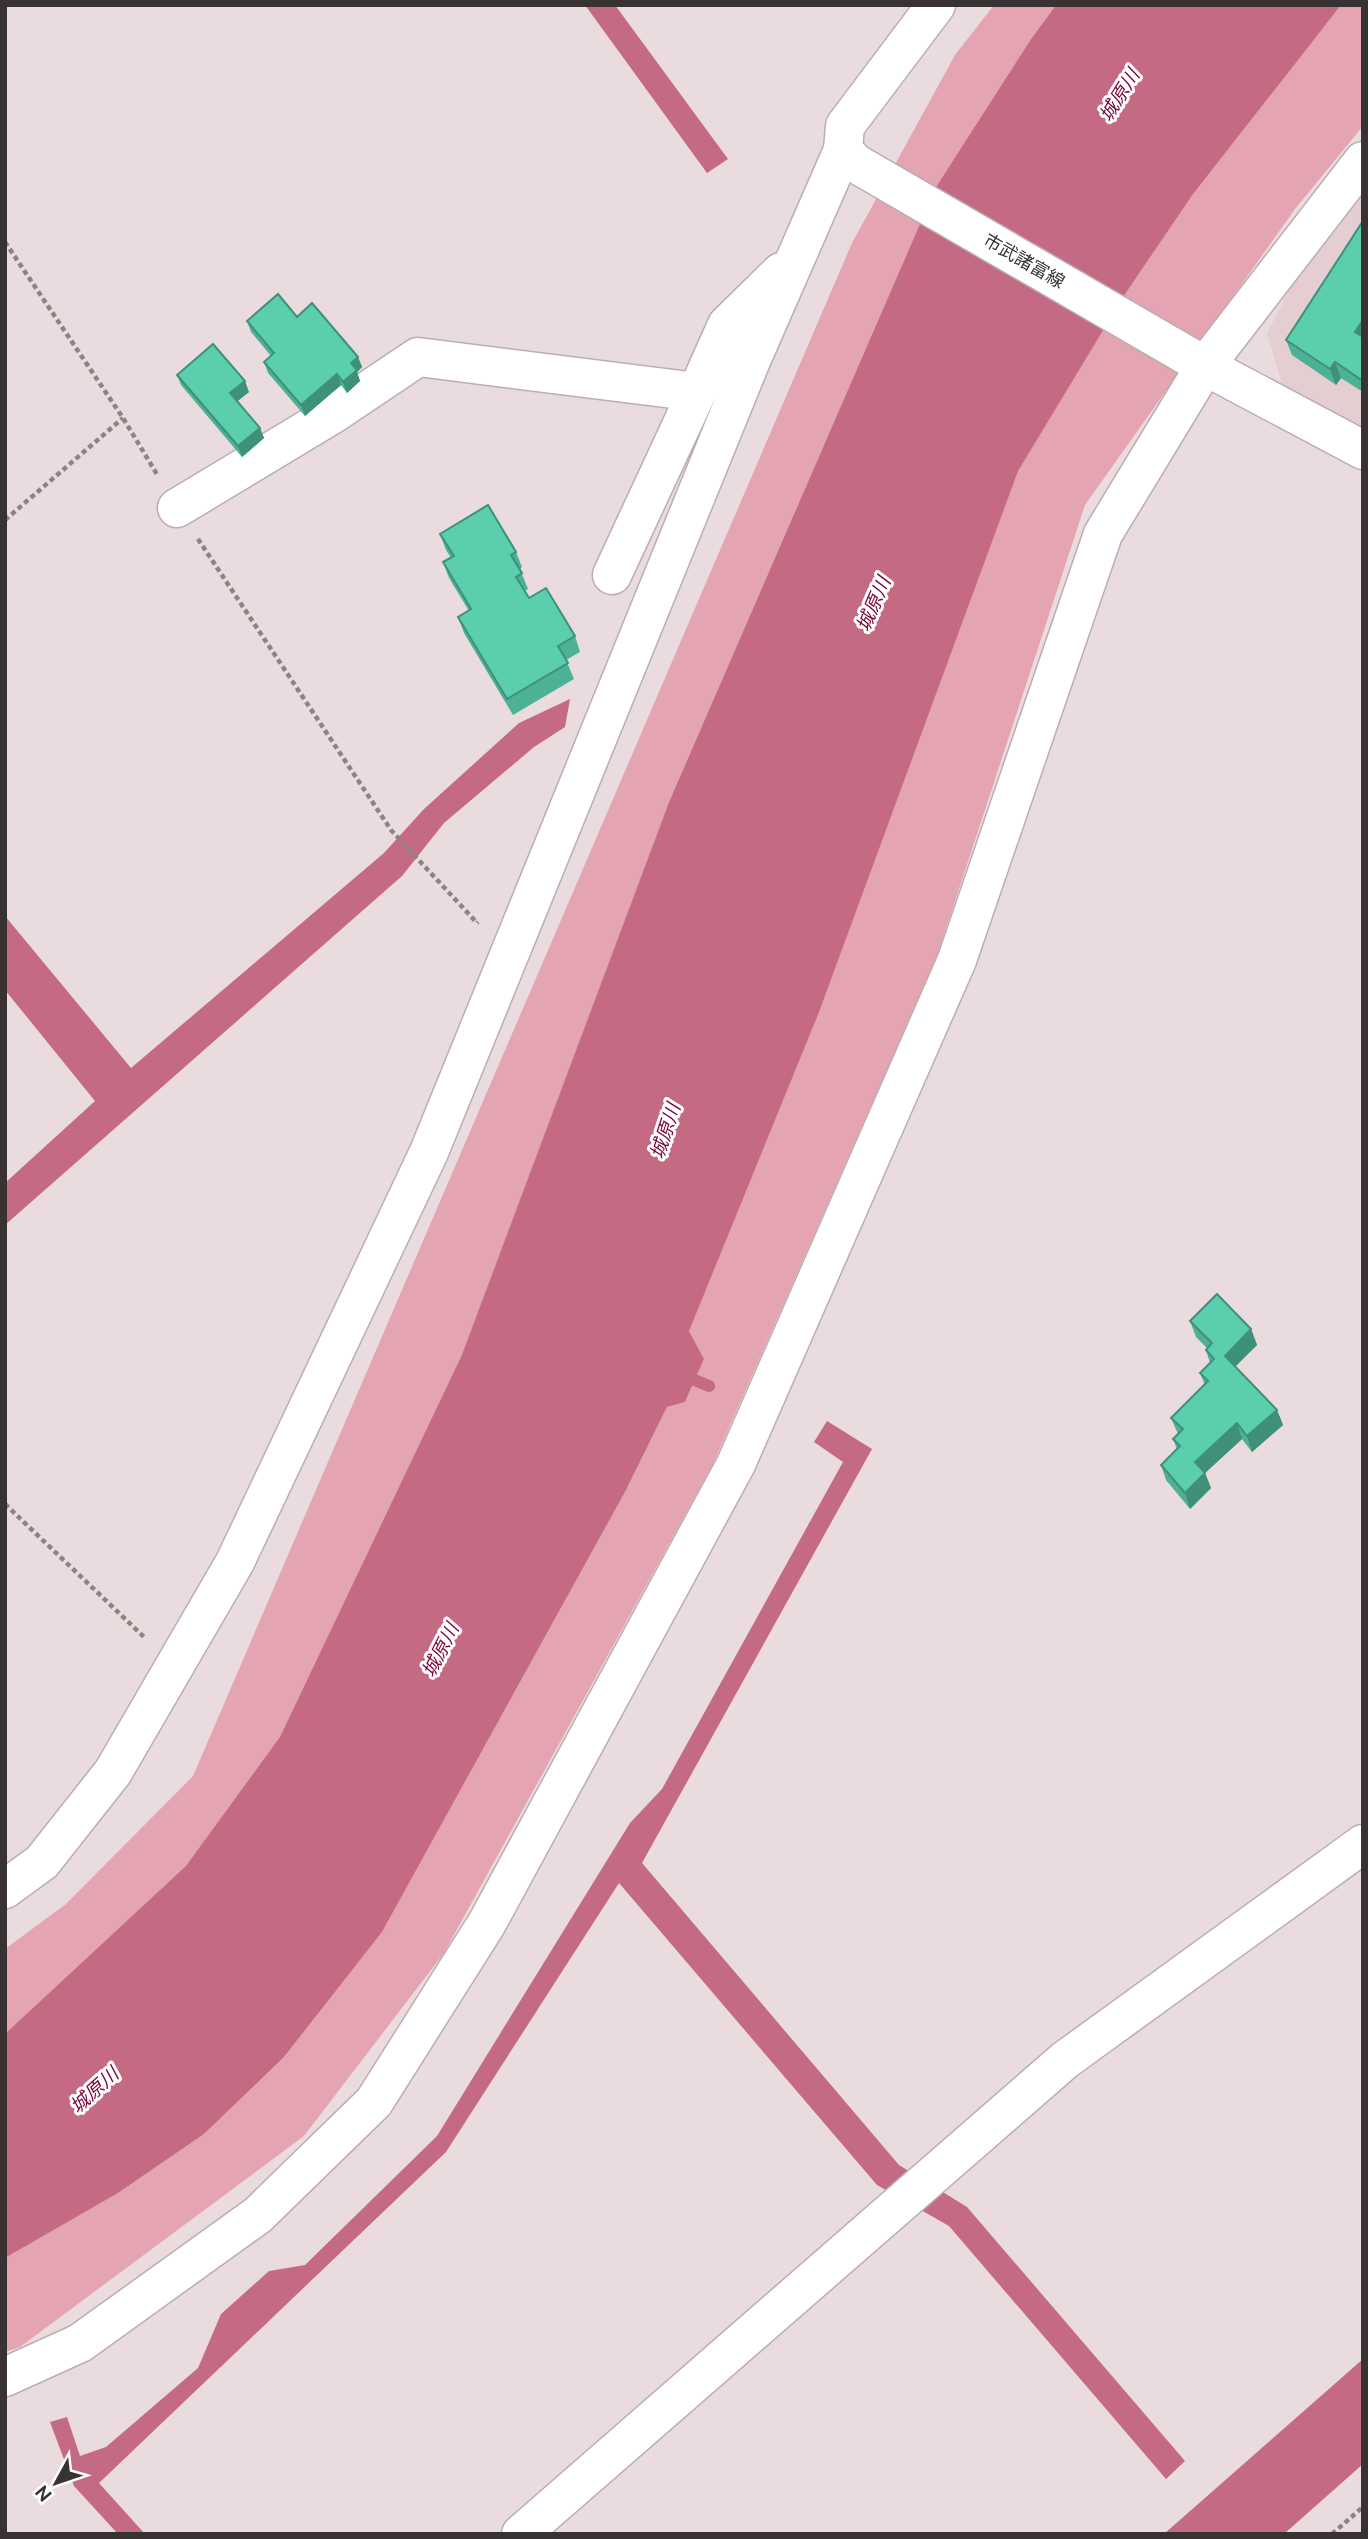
<svg xmlns="http://www.w3.org/2000/svg" width="1368" height="2539" viewBox="0 0 1368 2539" font-family="Ubuntu,'Noto Sans JP',sans-serif">
<style>
.built{fill:#e5ced2}
.green{fill:#e5a4b2}
.water{fill:#c46a82}
.lines{fill:none;stroke-linecap:round;stroke-linejoin:round}
.stream{stroke:#c46a82;stroke-width:12}
.minor-casing{stroke:#bbadb0;stroke-width:41}
.major-casing{stroke:#bbadb0;stroke-width:41}
.path{stroke:#8c8384;stroke-width:4.5;stroke-dasharray:5 3.5;stroke-linecap:butt}
.minor{stroke:#fff;stroke-width:38}
.major{stroke:#fff;stroke-width:38}
.wall{fill:#4db195}
.shaded-wall{fill:#3f9079}
.building{fill:#5acead;stroke:#3f9079;stroke-width:2}
.labels{text-anchor:middle;stroke-width:6;stroke-linejoin:round;paint-order:stroke}
.street-label{font-size:18px;fill:#383233;stroke:#fff}
.water-label{font-size:19px;font-style:italic;fill:#790638;stroke:#fff}
</style>
<rect width="100%" height="100%" fill="#eadcde"/>
<path class="built" d="M1363,181v250l-78,-36 -18,-62 49,-95z"/>
<path class="green" d="M994,5h62l-25,34 -95,148 -267,615 -208,555 -170,396 -286,333v-137l61,-45 127,-128 659,-1533 103,-188z
M1341,5h22v121l-68,83 -210,296 -148,451 -224,508 -269,489 -140,183 -284,211 -15,5v-94l113,-65 86,-59 80,-77 98,-125 243,-440 42,-85 18,-5 19,-43 -15,-28 264,-838z"/>
<path class="water" d="M585,5h30l113,154 -21,14z
M1056,5h285l-148,189 -68,100 -107,177 -199,541 -130,319 15,28 -19,43 -18,5 -42,85 -243,440 -98,125 -80,77 -86,59 -113,65v-224l181,-168 94,-129 181,-380 208,-555 267,-615 95,-148z
M570,699l-5,28 -31,20 -90,76 -42,53 -397,349v-42l90,-82 -90,-111v-74l126,152 253,-215 40,-44 95,-86z
M827,1421l45,28 -230,414 257,302 68,42 218,254 -19,18 -217,-253 -72,-41 -258,-302 -173,269 -347,331 46,51h-27l-44,-48 -24,-64 17,-5 13,39 26,-9 92,-79 23,-54 48,-43 36,-6 132,-129 193,-313 32,-34 181,-327 -29,-20z
M1363,2359v105l-79,70h-120z"/>
<g class="lines">
<path class="stream" d="M680,1374l29,12"/>
<g class="minor-casing">
<path id="minor" d="M177,508l156,-94 85,-57 279,35 30,-67 54,-53
M612,575l85,-183
M5,1889l37,-27 71,-90 122,-210 194,-410 321,-789 93,-213
M5,2377l75,-34 178,-128 116,-113 113,-179 249,-459 221,-504 146,-426 102,-168 158,-205
M521,2534l544,-474 298,-216"/>
</g>
<g class="major-casing">
<path id="major" d="M936,5l-91,121 -2,24 12,13 350,203 158,84"/>
</g>
<path class="path" d="M5,242l118,176 35,58
M5,520l118,-102
M198,539l193,291 86,93 1,-1
M5,1504l139,133
M1332,2534l31,-27"/>
<use href="#minor" class="minor"/>
<use href="#major" class="major"/>
</g>
<path class="wall" d="M1363,221v171l-22,-14 -5,7 -44,-30 -6,-15z
M297,317l61,40 4,10 -5,5 3,9 -13,12 -6,-8 -36,31 -37,-43 -4,-11 7,-6 -20,-24 -4,-11z
M177,375l72,17 -12,9 23,27 4,10 -22,19 -61,-72z
M440,534l76,18 6,15 -2,2 8,20 -3,2 4,7 46,38 5,16 -14,8 8,19 -61,36 -49,-82 -6,-16 11,-6 -20,-33 -6,-16 8,-4 -5,-8z
M1190,1321l61,8 6,16 -22,21 42,44 6,15 -31,27 -10,-13 -37,34 6,15 -21,21 -24,-29 -5,-15 16,-16 -4,-10 5,-5 -7,-16 34,-33 -5,-12 10,-10 -4,-13 1,-2 -11,-11z"/>
<path class="shaded-wall" d="M1363,320v25l-8,-13z
M358,357l4,10 -5,5 3,9 -13,12 -4,-11 8,-19z
M1335,362l6,16 -5,7 -6,-16z
M337,374l4,11 -36,31 -4,-11z
M245,381l4,11 -15,12 -4,-11z
M260,428l4,10 -22,19 -4,-11z
M1251,1329l6,16 -26,26 -6,-15z
M1277,1410l6,15 -31,27 -5,-16z
M1237,1423l5,16 -37,34 6,15 -21,21 -5,-16 10,-31z"/>
<path class="building" d="M1363,221v99l-8,12 8,5v44l-28,-19 -5,7 -44,-29z
M278,294l19,23 15,-14 46,54 -7,6 6,7 -14,12 -6,-8 -36,31 -37,-43 10,-9 -27,-32z
M213,344l32,37 -15,12 30,35 -22,18 -61,-71z
M488,505l28,47 -5,3 11,18 -6,4 13,21 17,-10 29,48 -17,10 10,17 -61,36 -49,-82 13,-8 -28,-47 11,-6 -14,-22z
M1217,1294l34,35 -26,27 52,54 -30,26 -10,-13 -42,39 10,11 -20,20 -24,-28 19,-19 -7,-7 10,-10 -12,-11 37,-37 -8,-8 14,-14 -8,-9 6,-7 -22,-22z"/>
<g class="labels">
<g class="street-label">
<text transform="translate(1024 261) rotate(30)" y="6">市武諸富線</text>
</g>
<g class="water-label">
<text transform="translate(1119 95) rotate(-58)" y="7">城原川</text>
<text transform="translate(873 604) rotate(-67)" y="7">城原川</text>
<text transform="translate(665 1131) rotate(-72)" y="7">城原川</text>
<text transform="translate(440 1650) rotate(-63)" y="7">城原川</text>
<text transform="translate(94 2090) rotate(-42)" y="7">城原川</text>
</g>
</g>
<rect width="1368" height="2539" fill="none" stroke="#383233" stroke-width="14"/>
<g transform="translate(56 2483) rotate(230)" stroke="#ffffff" stroke-width="5" paint-order="stroke">
<path d="M0-5L12 26L0 18L-12 26Z" fill="#383233"/>
<text y="-10" font-size="19" font-weight="bold" text-anchor="middle" fill="#383233">N</text>
</g>
</svg>
